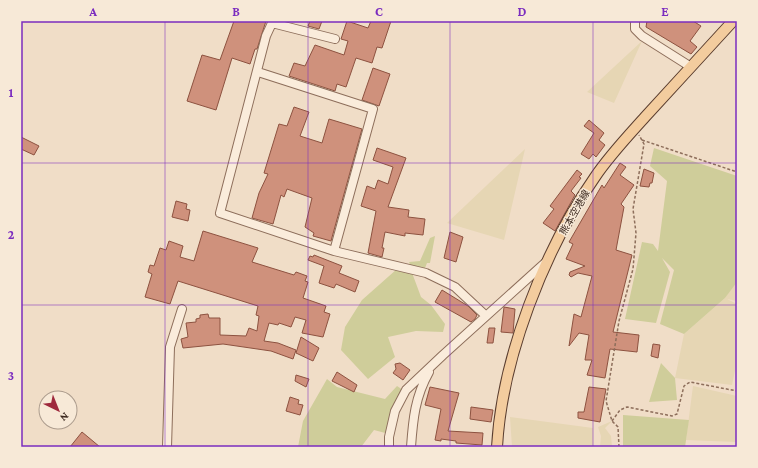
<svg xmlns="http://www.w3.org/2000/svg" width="758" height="468" viewBox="0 0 758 468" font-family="'Crimson Pro','Noto Sans JP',serif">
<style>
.farmland{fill:#e6d6b4}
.green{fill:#cfcd9a}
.building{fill:#cf917c;stroke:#8d5240}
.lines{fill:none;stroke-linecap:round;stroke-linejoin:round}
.minor-casing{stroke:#8d6e5b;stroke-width:10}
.major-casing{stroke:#5a3d2f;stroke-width:12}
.path{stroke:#8d6e5b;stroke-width:1.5;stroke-dasharray:3 2;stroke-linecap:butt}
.minor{stroke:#faecdb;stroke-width:8}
.major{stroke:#f3cc9e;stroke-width:10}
.grid{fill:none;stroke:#7b2cbf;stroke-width:1;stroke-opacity:0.55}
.labels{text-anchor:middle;stroke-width:3;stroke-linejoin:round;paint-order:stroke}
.street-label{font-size:10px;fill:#3c291f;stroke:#f7e9d7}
.neatline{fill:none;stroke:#7b2cbf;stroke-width:1.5}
.grid-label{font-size:13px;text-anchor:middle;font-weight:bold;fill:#7b2cbf}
</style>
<rect width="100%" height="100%" fill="#f0ddc7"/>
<path class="farmland" d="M642,41l-28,62 -27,-11z
M525,149l-21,91 -57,-17z
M737,279v22l-10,-2 10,5v57l-5,24 -57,-7 9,-44 41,-36z
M693,386l44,10v46l-51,-2z
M510,417l83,11v19h-81z
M612,421l-7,7 6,8 1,11h-12l1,-11 -3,-9z"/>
<path class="green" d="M654,148l83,28v106l-12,16 -41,36 -24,-10 14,-54 -12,-12 8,14 -14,51 -31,-4 17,-77 11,2 5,7 9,-70 -17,-15z
M435,236l-5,27h-3l-2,5 -15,-3 -1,-3 11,-1 10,-23z
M397,269l14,1 10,27 10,8 14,19 -2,8 -27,-1 -28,6 7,20 -27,22 -27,-29 4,-23 17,-27z
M661,363l14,15 2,22 -28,2z
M327,379l10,8 48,12 12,-13 6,4 -14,44 -15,-4 -13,17h-63l5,-26z
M623,415l66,5 -4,27h-62z"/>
<path class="building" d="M234,21h32l-9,28h-2l-5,15 -18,-6 -16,52 -29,-9 15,-46 18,5z
M310,21h12l-3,8 -11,-3z
M347,21l21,7 3,-7h20l-9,27 -5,-1 -5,16 -16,-5 -10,29 -9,-3 -2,7 -46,-15 5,-13 11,3 10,-21 29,10 4,-14 -7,-2z
M647,21h46l8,5 -11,15 7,6 -6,7 -45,-27z
M373,68l17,6 -11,32 -17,-6z
M294,107l15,5 -9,24 22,7 7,-24 33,10 -31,112 -18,-5 1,-3 -9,-6 7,-29 -25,-9 -3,8 -3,-2 -8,29 -21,-6 7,-25 9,-19 -4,-1 15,-49 8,2z
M589,120l15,13 -5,7 6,5 -9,12 -3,-3 -4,5 -8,-5 13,-21 -10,-7z
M21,137l18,9 -5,9 -13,-6z
M377,148l29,10 -18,49 21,3 -1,7 17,2 -2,16 -18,-2v3l-20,-4 -3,16h2l-2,9 -14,-4 8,-42 -15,-5 6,-20 8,3 3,-9 10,4 5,-17 -20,-7z
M620,163l6,4 -6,8 14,10 -13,19 3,3 -8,43 16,5 -19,77 26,3 -2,17 -27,-3 -5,29 -18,-3 5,-15h-7l4,-25 -10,-2 -10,13 5,-32 7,3 11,-41 -14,-3 -7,4 -2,-2 1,-3 15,-6 -19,-7 7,-15 -4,-2 33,-57 2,3z
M644,169l10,4 -2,10h-2l-1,4 -9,-1z
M577,170l5,4 -3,3 2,1 -10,13 4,4 -20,36 -12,-8 11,-14 -4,-3z
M176,201l11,3 -1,5 4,1 -2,11 -16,-4z
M203,231l55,17 -6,14 42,13 2,-3 11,4 -2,5 3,1 -5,16 23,8 -2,6 6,2 -7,23 -21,-4 4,-13 -11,-3 -4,10 -12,-4 -1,2 -9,-2 -5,18 14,2 18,7 -3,9 -22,-8 -48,-7 -40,4 -2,-9 7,-2 -2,-14 10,-1v-3l4,-1v-3l8,-1 1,4h11v17l26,1 3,-8 8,3 2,-15 -3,-1 2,-9 -80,-25 -8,23 -25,-7 7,-23 -4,-2 2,-7 4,1 6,-18 6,2 3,-9 14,5 -3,11 14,4z
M450,232l13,5 -7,25 -12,-4z
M314,255l28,11 -3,7 20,8 -4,11 -19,-8 -2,4 -15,-5 5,-17 -16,-6 2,-4 3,1z
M442,290l26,16 9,9 -2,4 -4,3 -36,-20z
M504,307l11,2 -2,24 -12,-1z
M489,328h6l-2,15h-6z
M301,337l18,11 -6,13 -17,-8z
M653,344l7,1 -2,13 -7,-2z
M400,363l10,7 -7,10 -10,-7 3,-4 -1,-5z
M337,372l20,13 -3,7 -22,-11z
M296,375l13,4 -3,8 -11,-6z
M430,387l29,6 -11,38 35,2 -1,12 -26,-2v-2l-15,-2v2l-6,-1 6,-31 -16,-4z
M589,387l17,2 -6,33 -22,-4v-6h6z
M290,397l9,3 -1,4 5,1 -3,10 -14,-4z
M471,407l22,3 -2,12 -21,-3z
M82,432l18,15h-30z"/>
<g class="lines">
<g class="minor-casing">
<path id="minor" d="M635,21v8l7,7 49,31
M335,39l-63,-16 -6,13 -46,177 114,38 92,22 29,14 30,28
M258,72l115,37 -39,142
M167,447l3,-100 12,-38
M389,447v-10l6,-26 11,-21 37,-35 103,-93
M411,447c2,-28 4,-50 18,-75"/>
</g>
<g class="major-casing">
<path id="major" d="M497,447c5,-89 47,-197 98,-270 14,-21 33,-41 50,-60 29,-32 59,-64 88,-96"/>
</g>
<path class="path" d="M642,140l95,32
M612,421l8,-11 7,-3 45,9 5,-2 7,-28 6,-4 47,9
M619,447l-1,-20 -6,-6 -6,-20 13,-80 14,-52 3,-36 -3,-24 11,-65 -5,-9"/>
<use href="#minor" class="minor"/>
<use href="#major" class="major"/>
</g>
<path class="grid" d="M165,21v426M308,21v426M450,21v426M593,21v426M21,163h716M21,305h716"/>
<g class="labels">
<g class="street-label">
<text transform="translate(574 212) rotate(-60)" y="4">熊本空港線</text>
</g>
</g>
<rect width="758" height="468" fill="none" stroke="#f7e9d7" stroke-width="44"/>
<g transform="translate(58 410) rotate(137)"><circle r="19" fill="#f7e9d7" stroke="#ac9c8d"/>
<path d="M0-3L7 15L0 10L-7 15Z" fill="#9e293c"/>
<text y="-6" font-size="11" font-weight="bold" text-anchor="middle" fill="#3c291f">N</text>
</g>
<rect x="22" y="22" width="714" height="424" class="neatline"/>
<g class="grid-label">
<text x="93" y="16">A</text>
<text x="236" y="16">B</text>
<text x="379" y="16">C</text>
<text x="522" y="16">D</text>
<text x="665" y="16">E</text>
<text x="11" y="97">1</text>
<text x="11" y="239">2</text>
<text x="11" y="380">3</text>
</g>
</svg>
